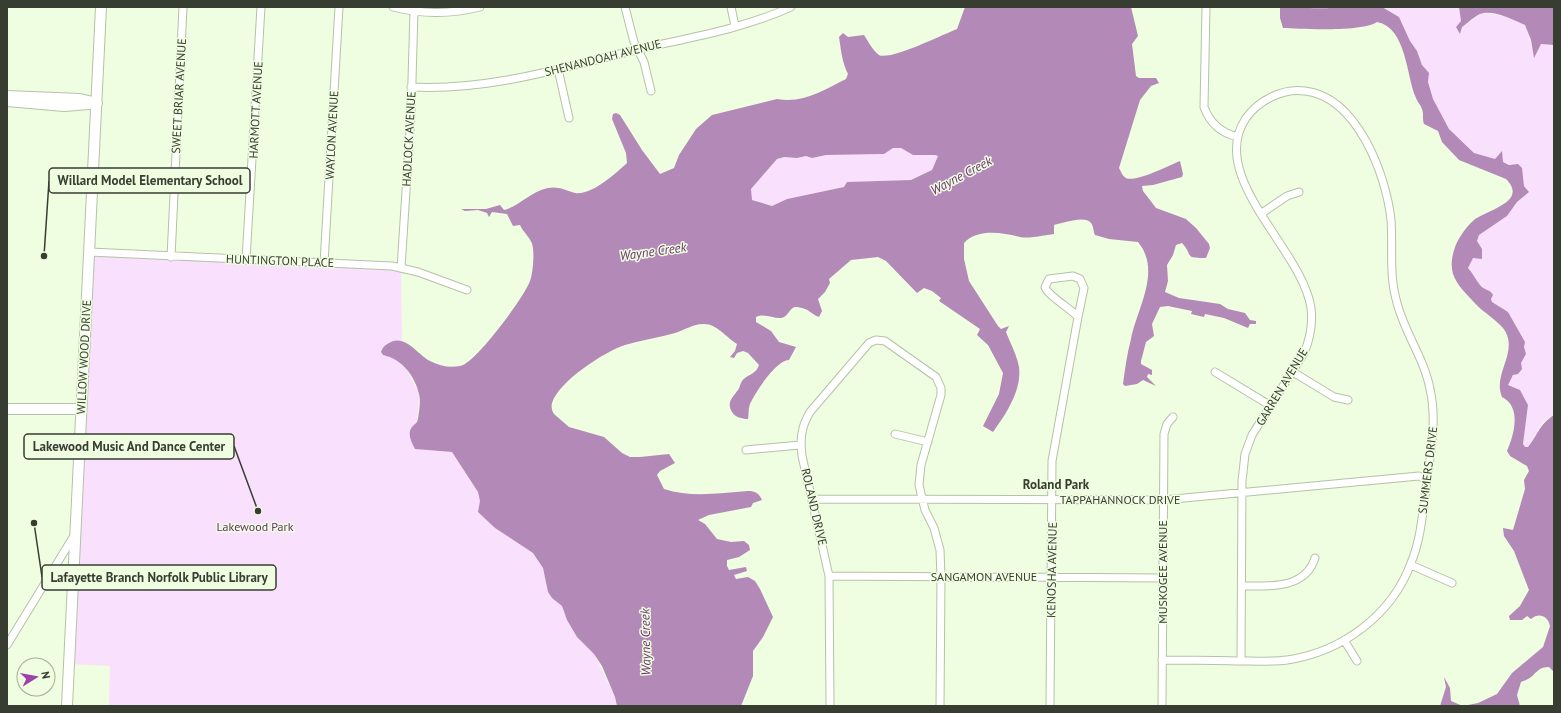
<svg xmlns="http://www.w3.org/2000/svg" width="1561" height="713" viewBox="0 0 1561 713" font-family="'PT Sans',sans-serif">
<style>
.green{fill:#f9e0fc}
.water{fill:#b389b8;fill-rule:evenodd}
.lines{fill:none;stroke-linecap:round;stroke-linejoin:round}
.street-casing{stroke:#b5c2a7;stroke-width:9}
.secondary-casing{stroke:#b5c2a7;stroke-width:12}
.street{stroke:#fff;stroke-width:7}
.secondary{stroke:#fff;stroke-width:10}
.labels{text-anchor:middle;stroke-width:3;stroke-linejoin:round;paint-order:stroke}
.street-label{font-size:12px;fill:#383d32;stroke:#effde0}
.park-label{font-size:12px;fill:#64306b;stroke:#effde0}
.water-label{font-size:13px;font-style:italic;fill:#6a3571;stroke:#effde0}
.neighbourhood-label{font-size:13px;font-weight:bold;fill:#383d32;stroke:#effde0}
.leader{fill:none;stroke:#383d32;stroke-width:1.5}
.callout-dot{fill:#383d32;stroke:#effde0;stroke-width:1.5}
.callout{fill:#effde0;stroke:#383d32;stroke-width:1.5}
.callout-label{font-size:13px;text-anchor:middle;font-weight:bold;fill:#383d32}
</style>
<rect width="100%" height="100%" fill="#effde0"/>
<path class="green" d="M1382,7h77l2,14 -5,6 4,7 2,-7 20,-14c11,0 38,6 45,15l7,29 7,-13 13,1v370l-11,7 -15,25h-3l-2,-3 5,-39 -8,-15 -12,-5c1,-9 7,-9 12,-13l1,-9 5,-9 -2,-7 1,-5 -17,-30 -16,-10 -24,-34 3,-9 2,-2 9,2v-10l-5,-8 2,-6 28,-19 10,-14 12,-10 -5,-6 -2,-18 -19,-6 -4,-7 -4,4 -21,-6 -25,-24 -16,-30 -5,-17 1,-9 -7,-8 -5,-14 -7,-10 -11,-24z
M893,148h8l12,7h22l3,1 -6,14 -21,10 -64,2 -3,5 -57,12 -15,7 -20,-6 -1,-11 26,-30 7,-2 13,1 9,-2 6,2 14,-3 58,-1z
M90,252l311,16 1,74 -3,-1 -16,14 10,2 12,9 14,28 -2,29 5,27 30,2 26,40 2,9 15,27 38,25 10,15 5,24 4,6 10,8 5,14 10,17 17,17 21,43 2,9h-508l1,-40 -40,-2z"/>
<path class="water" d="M965,7h166l7,29 -6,8 4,32 3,2h17l3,5 -8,3 -11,14 -21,68c2,3 3,8 7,10 9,5 44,-13 54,-17l3,13 -1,3 -29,8 -11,1 1,5 13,17 30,11 10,9 13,16 1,4 -4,10c-23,0 -12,-2 -24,-15l-6,2 -3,10 -6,10 1,16 -3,11 14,6 41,6 8,5 17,4 5,7 6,1v3h-6l-2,4 -24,-10 -19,-4 -1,3 -13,-3 1,-3 -24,-5 -8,1 -8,17 2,12 -8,6 -5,19v3l11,6v5l-4,-1 -1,3 9,9 -13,-6 -6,4 -12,2 -2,-2c2,-15 4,-30 8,-45 6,-31 31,-68 7,-97l-29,-3 -14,-4c-2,-4 -1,-8 -4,-12 -6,-8 -28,0 -37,2v9c-10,1 -24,5 -34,3 -17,-4 -42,-9 -56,6v16l5,22 29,45 3,3 8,-3 -3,6c4,11 11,23 13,35 3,23 -13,47 -26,65l-10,-6 16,-32 4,-21 -15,-28 -11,-10 3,-6 -41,-28 2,-3 -9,-7 -8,-3 -7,5 -31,-32 -8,-4 -27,3 -22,19 1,4 -5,9 -7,7 4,12 -3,6c-7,-2 -10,-9 -22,-10 -8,-1 -8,11 -17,11 -8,0 -16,-5 -24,-1v5l15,9 8,11 17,5 -7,13c-13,0 -34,33 -39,44 -2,5 -1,10 -2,15 -6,0 -13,-2 -16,-7 -6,-10 1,-15 6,-22 2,-3 2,-6 4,-9 5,-7 14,-6 17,-16l-11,-12 -5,-2 -6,2 -3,5 -4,-1 5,-6 2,-7c-10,-6 -21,-21 -34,-20 -10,0 -18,6 -28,9 -17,5 -34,7 -50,12 -21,7 -66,36 -73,58 -1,4 0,8 2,11l15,13 35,10 18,16 8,4h10l29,-3 6,9 -15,8 -3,4 7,14c27,9 56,4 84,2 7,0 11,2 14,9l-9,3 -2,4 -42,8 -11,5 7,4 12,15 14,3 13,-1 5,4 1,5 -11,7 -12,3v6l2,4 17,-3 1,4 -13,4 2,4 12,-2 7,4 5,8 13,28 -10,20 -10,14v25l-12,30h-124l-2,-9 -13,-31 -8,-12 -17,-17 -10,-17 -5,-14 -10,-8 -4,-6 -5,-24 -10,-15 -38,-25 -17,-16 2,-11 -2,-9 -26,-40 -37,-3c-4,-7 -8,-16 -3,-22 3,-4 5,-3 6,-8 1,-8 3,-17 1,-25 -4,-18 -17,-35 -36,-39l-2,-3c2,-5 3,-6 8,-9 16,-10 29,12 41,18 10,5 19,7 30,5 15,-2 65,-70 70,-85 3,-8 4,-24 3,-33 -1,-10 -9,-14 -13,-23l-7,1 -6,-12 -15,-2 -3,5 -2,-4 -9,-3 -13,1 -4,-2h25l14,-4 4,5c16,-4 27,-19 44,-22 10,-2 17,2 27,5 16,3 41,-20 52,-30l-1,-10 -14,-34 1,-5 3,-1 4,2 22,35 18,24 14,-6 5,-13 17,-26 16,-14 65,-16c26,5 47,-9 69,-20l2,-5c-6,-12 -7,-24 -9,-37l4,-4 5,4 16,-2c4,6 9,16 15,20 11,6 65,-21 78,-26zM893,148h8l12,7h22l3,1 -6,14 -21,10 -64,2 -3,5 -57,12 -15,7 -20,-6 -1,-11 26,-30 7,-2 13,1 9,-2 6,2 14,-3 58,-1z
M1280,7c13,0 46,3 55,0h47l17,10 11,24 7,10 5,14 7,8 -1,9 5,17 16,30 25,24 21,6 7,-8 1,11 6,3 9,-1 4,4 2,18 5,6 -12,10 -10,14 -28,19 -2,6 5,8v10l-9,-1 -5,10c5,5 7,11 12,17 3,5 10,4 13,10l-2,4 1,3 16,10 17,30 -1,5 2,7 -5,9 1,6 -4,5 -5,1 -5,10 12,5 8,15 -5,39 2,3h3c11,-14 11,-22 26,-32v257l-5,-5c-10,0 -12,5 -18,10 -2,2 -7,4 -10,5l-4,13 3,11h-57l15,-3 19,-9 15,-21 31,-26 7,-21c-2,-10 -11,-14 -19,-7l-4,-3 -5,4h-12l-1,-4 11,-10 9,-16 -15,-39 -10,-15 -1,-8 10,2 12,-41 -1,-9 5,-9 -2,-5 -17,-10 -3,-5c7,-16 15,-44 -5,-54 -9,-22 13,-41 5,-62 -3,-9 -14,-16 -21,-22 -6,-4 -11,-10 -16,-15 -16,-17 -23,-27 -15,-51 4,-10 11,-20 19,-27 12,-10 55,-18 32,-41l-47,-19 -17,-18 -4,-11 -14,-7c-2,-5 0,-10 -2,-15 -1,-4 -5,-7 -6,-11 -10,-22 -9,-70 -39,-76 -14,10 -75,7 -94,6l-3,-10z
M1459,7h95v38l-13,-1 -7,14 -3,-18 -6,-15c-12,-5 -32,-16 -45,-11 -8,4 -12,9 -18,13l-2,7 -4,-7 5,-6z
M1444,677l6,11 1,13 12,5h-23l6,-19z"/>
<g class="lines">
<g class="street-casing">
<path id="street" d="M393,7c28,7 59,7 87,0
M625,7l9,35 10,20 7,29
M731,7l4,19
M1206,7l-2,100c6,17 17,26 34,30
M558,69l11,49
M411,87c78,4 150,-19 225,-37 51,-12 107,-21 155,-43
M1262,213l25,-17 12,-4
M90,252l302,14 26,6 49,18
M171,257l12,-250
M246,260l15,-253
M324,263l15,-256
M401,268l10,-154 3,-103
M1073,276l7,3 4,9 -6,29c-8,-9 -30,-21 -33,-30l4,-8z
M1215,372l56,34
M1293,372l41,25 14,3
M895,434l33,8
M746,450l54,-5
M812,499l351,1 256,-24 8,4
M1411,565l41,18
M53,569l21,4
M829,576l334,2
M1242,586c26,0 63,4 73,-28
M1344,640l13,21
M7,645l68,-111
M1162,660c25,0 50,0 74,1 17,0 35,1 51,-1 55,-8 105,-45 124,-97 9,-22 11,-44 14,-67 4,-35 13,-72 5,-107 -6,-32 -27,-58 -34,-90 -7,-26 -3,-53 -5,-79 -5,-46 -34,-123 -86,-129 -22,-3 -46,9 -59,27 -40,59 57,132 65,190 2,16 -1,31 -7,45l-52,82 -7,19 -3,27 -1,180
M830,706l-1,-130 -27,-120c-2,-17 -1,-29 8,-44l59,-69 7,-3 9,1 51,36 5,11v7l-20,70 -2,20 6,25 9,18 6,22 1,27 -1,129
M1050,706l2,-245 26,-144
M1162,706l2,-272 3,-10 6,-7"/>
</g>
<g class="secondary-casing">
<path id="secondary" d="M7,96l73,3 17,4
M7,101l57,5 25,-2
M7,409h74
M67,706l34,-699"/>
</g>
<use href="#street" class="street"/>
<use href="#secondary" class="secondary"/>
</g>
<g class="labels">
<g class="street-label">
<text transform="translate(603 58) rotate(-14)" y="4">SHENANDOAH AVENUE</text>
<text transform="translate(179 96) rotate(-87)" y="4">SWEET BRIAR AVENUE</text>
<text transform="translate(256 110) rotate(-87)" y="4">HARMOTT AVENUE</text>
<text transform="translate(332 135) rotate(-87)" y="4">WAYLON AVENUE</text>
<text transform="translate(409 139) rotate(-87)" y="4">HADLOCK AVENUE</text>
<text transform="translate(280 261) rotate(2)" y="4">HUNTINGTON PLACE</text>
<text transform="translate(84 357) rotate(-87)" y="4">WILLOW WOOD DRIVE</text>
<text transform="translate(1282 387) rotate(-59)" y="4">GARREN AVENUE</text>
<text transform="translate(1428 470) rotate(-83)" y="4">SUMMERS DRIVE</text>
<text x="1120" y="504">TAPPAHANNOCK DRIVE</text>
<text transform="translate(814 507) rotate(77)" y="4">ROLAND DRIVE</text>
<text transform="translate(1052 570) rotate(-89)" y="4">KENOSHA AVENUE</text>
<text transform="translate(1163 572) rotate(-90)" y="4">MUSKOGEE AVENUE</text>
<text x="984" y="581">SANGAMON AVENUE</text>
</g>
<g class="park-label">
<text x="255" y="531">Lakewood Park</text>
</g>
<g class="water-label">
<text transform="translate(961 175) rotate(-28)" y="5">Wayne Creek</text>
<text transform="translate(653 251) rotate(-8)" y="5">Wayne Creek</text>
<text transform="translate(645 642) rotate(-91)" y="5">Wayne Creek</text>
</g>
<g class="neighbourhood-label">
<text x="1056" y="489">Roland Park</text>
</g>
</g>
<path class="leader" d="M44 256L49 181M258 511L234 446M34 523L42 577"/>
<g class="callout-dot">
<circle cx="44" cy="256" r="4"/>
<circle cx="258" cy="511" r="4"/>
<circle cx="34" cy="523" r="4"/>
</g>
<g class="callout">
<rect x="49" y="168" width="201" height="25" rx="4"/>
<rect x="24" y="434" width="210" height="25" rx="4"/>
<rect x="42" y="565" width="234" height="25" rx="4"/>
</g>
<g class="callout-label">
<text x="150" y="185">Willard Model Elementary School</text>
<text x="129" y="451">Lakewood Music And Dance Center</text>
<text x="159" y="582">Lafayette Branch Norfolk Public Library</text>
</g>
<rect width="1561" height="713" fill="none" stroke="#383d32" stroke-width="16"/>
<g transform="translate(36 677) rotate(79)"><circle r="19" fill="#effde0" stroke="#a6b09a"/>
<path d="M0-3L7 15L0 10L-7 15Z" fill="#9e41ab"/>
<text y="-6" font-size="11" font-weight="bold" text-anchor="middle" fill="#383d32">N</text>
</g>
</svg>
